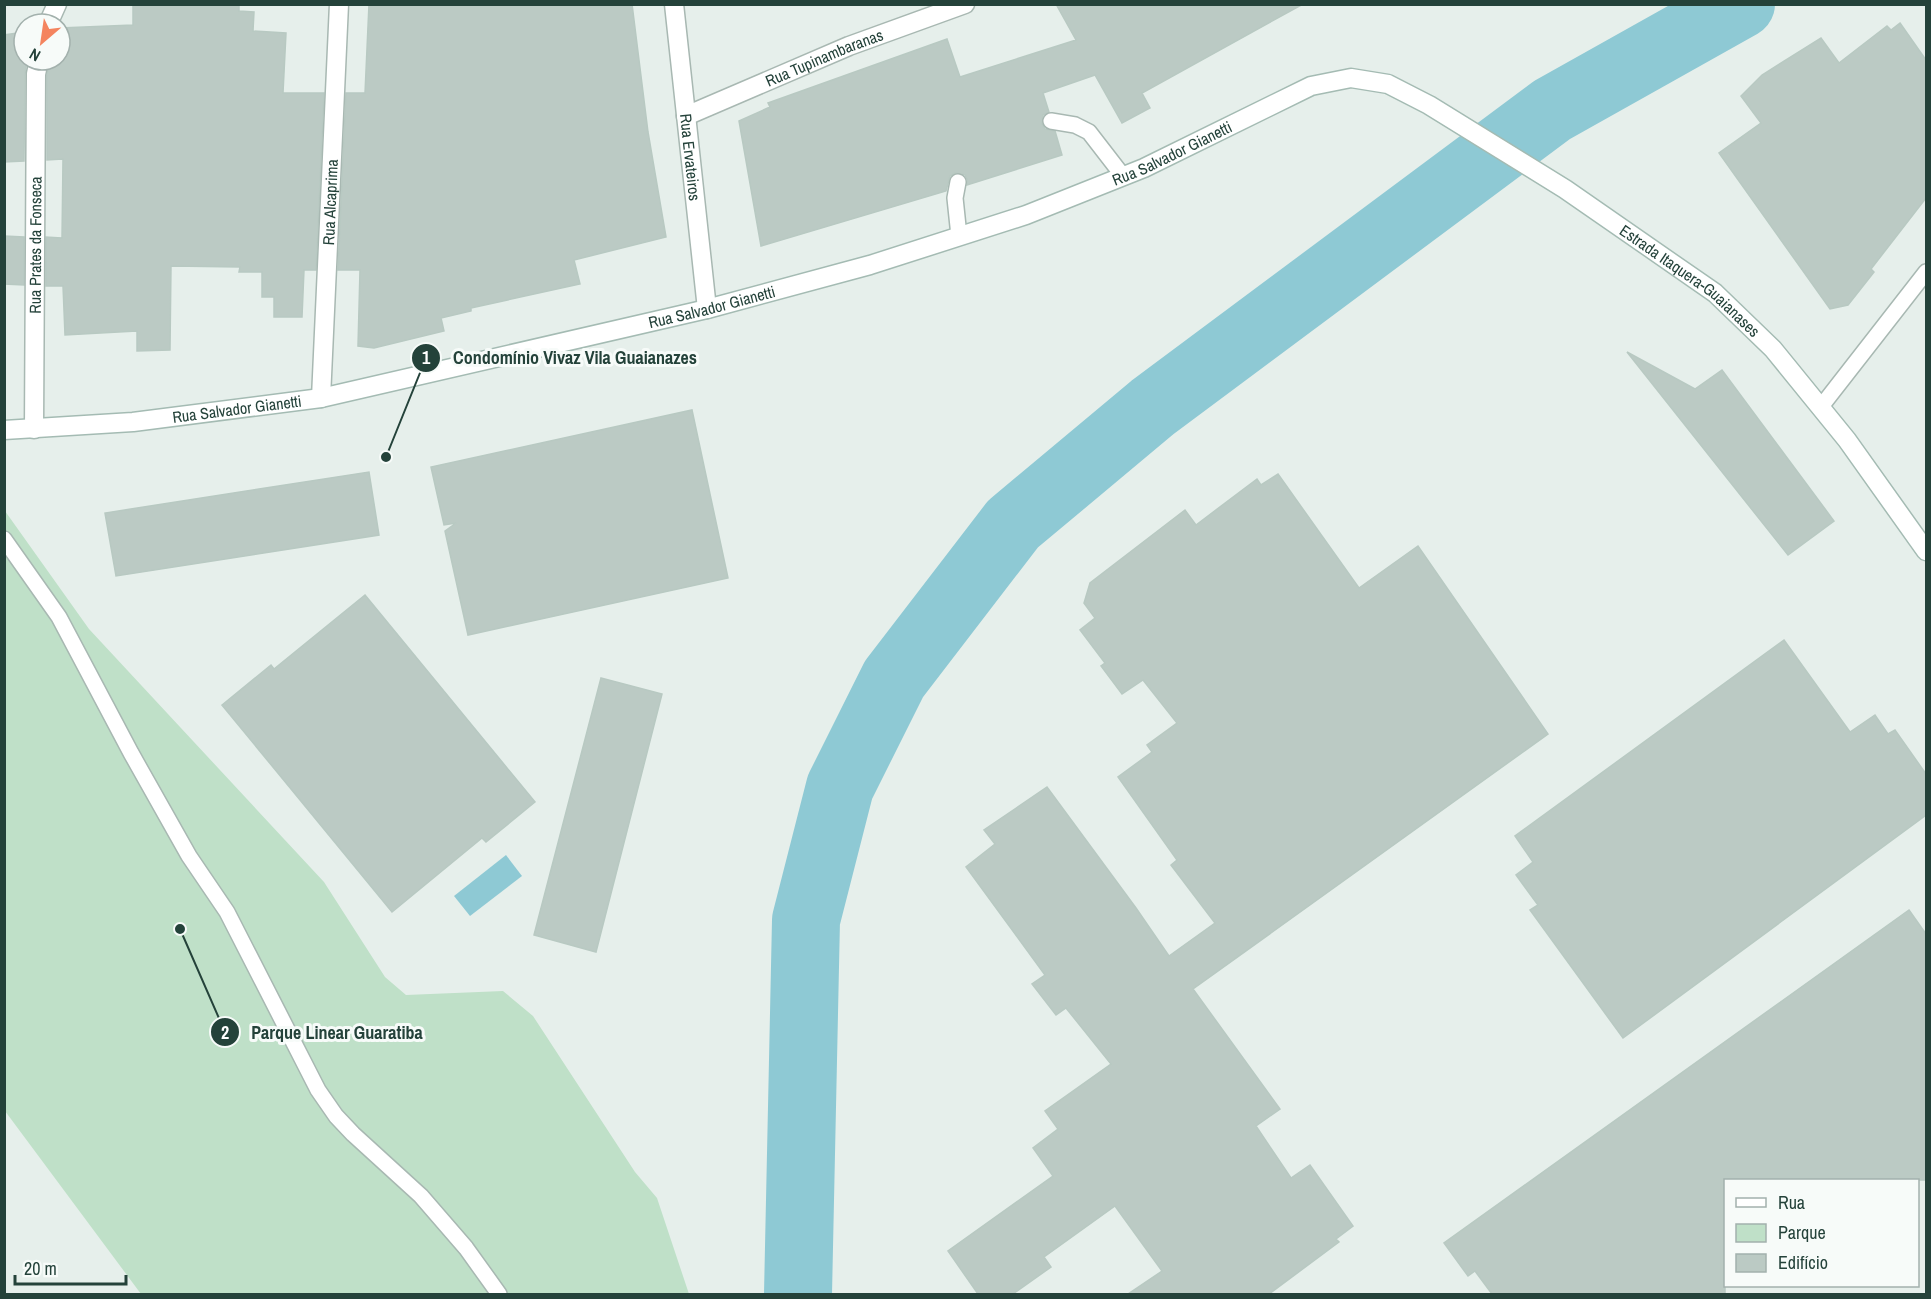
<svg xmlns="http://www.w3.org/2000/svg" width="1931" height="1299" viewBox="0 0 1931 1299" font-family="'Archivo Narrow',sans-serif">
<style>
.green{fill:#bfe0c8}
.water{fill:#8ec9d4}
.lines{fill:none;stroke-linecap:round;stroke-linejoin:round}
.river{stroke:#8ec9d4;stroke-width:68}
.building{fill:#bbcac4;stroke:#b8c9c2;stroke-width:1.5}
.service-casing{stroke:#a8b8b2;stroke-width:18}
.minor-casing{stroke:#a8b8b2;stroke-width:21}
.secondary-casing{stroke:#a4bbb3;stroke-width:21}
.service{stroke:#fff;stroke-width:15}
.minor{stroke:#fff;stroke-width:18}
.secondary{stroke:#fff;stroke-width:18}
.labels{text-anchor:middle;stroke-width:6;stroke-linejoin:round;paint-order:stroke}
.street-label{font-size:16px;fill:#24423a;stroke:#f7fbf9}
.leader{fill:none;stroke:#24423a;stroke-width:2}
.callout-dot{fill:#24423a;stroke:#f7fbf9;stroke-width:2}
.mark-label{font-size:18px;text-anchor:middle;font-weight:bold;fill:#fff}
.callout-label{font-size:18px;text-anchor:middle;font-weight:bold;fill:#24423a;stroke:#f7fbf9;stroke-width:6;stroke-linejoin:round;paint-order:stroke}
</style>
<rect width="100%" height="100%" fill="#e6efeb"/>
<path class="green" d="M5,511l84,118 235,253 61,95 21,18 97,-4 30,25 102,156 22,26 32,96h-548l-136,-183z"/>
<path class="water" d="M506,855l16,21 -52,40 -16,-20z"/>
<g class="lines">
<path class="river" d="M798,1294l8,-374 34,-133 54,-108 119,-155 140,-117 399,-297 189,-106"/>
</g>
<path class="building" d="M133,4h106v7l15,1 -1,19 33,2 -3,60h41l-8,177h-12l-2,47h-28v-20h-12v-25h-23l1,-5 -69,-1 -1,84 -33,1v-20l-72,4 -2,-49h-17v-49l16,1 1,-79 -16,1v-85l3,-15h10v-32l73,-3z
M369,4h263l16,128 18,105 -92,23 6,24 -109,24v3l-30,7 3,13 -70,17 -16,-2 2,-76h-22l8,-177h19z
M1056,4h247l-161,89 8,15 -28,15 -27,-48 -52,18 6,19 -6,3 -1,9 3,5 10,2 7,24 -95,30v-6l-2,-4 -10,-2 -5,3 -4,15 -185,55 -22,-125 31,-14 -2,-4 179,-64 13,38 116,-37z
M1900,23l26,37v138l-55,71 3,3 -26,33 -18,4 -111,-156 42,-30 -20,-27 21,-21 59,-37 18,25 48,-37 4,4z
M24,32v28h3l-2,14 -1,87 -20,1v-127z
M4,236l20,1v48l-20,-1z
M1627,352l68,37 27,-19 112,151 -46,34z
M692,410l36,168 -260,57 -23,-104 11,-8 -12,2 -13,-58z
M369,472l10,63 -263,41 -11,-63z
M1278,474l81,114 59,-42 130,188 -355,255 87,120 -24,17 35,52 19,-13 43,61 -17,13 3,3 -70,52h-141l34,-23 -47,-65 -71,51 7,10 -38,27h-35l-30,-43 105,-75 -20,-28 25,-19 -13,-18 66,-47 -45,-56 -10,7 -24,-31 13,-9 -79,-108 29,-23 -11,-14 63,-43 89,121 33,48 46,-33 -44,-58 6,-5 -59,-83 34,-25 -5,-7 30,-22 -34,-43 -21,14 -21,-28 4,-3 -25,-33 15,-12 -11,-15 6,-20 95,-73 11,15 61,-46 4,6z
M365,595l170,207 -49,40 -4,-4 -90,74 -170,-207 49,-40 3,4z
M1784,640l66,92 25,-17 13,19 7,-4 31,44v41l-303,223 -93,-128 8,-5 -22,-30 17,-13 -18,-26z
M601,678l61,16 -66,258 -62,-17z
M1909,910l17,24v246h-201v114h-233l-17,-23 -7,5 -24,-33z"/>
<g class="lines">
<g class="service-casing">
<path id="service" d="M1051,121l24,4 14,7 34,44
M958,182l-3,16 4,38
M1820,408l106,-136
M4,539l55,78 72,136 58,103 38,56 91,178 18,26 17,18 68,62 45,52 33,46"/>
</g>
<g class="minor-casing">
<g id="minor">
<path id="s1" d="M674,4l33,305"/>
<path d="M48,24l9,-20"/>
<path id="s2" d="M686,116l163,-70 116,-42"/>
<path id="s3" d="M321,398l18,-394"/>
<path id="s4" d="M34,429l2,-355 3,-14"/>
</g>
</g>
<g class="secondary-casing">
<g id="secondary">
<path id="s5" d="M4,430l129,-8 188,-24 386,-89 163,-44 156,-50 118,-47 167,-82 40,-8 37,6 41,21 136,84 150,104 58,56 74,91 79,111"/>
</g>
</g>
<use href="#service" class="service"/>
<use href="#minor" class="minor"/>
<use href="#secondary" class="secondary"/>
</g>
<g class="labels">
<g class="street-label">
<text dy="6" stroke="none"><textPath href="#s2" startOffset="150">Rua Tupinambaranas</textPath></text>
<text dy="6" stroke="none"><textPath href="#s5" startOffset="1206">Rua Salvador Gianetti</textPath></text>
<text dy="6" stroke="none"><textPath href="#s1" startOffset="154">Rua Ervateiros</textPath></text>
<text dy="6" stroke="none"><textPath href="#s3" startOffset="196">Rua Alcaprima</textPath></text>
<text dy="6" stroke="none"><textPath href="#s4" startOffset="184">Rua Prates da Fonseca</textPath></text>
<text dy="6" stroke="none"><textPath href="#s5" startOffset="1800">Estrada Itaquera-Guaianases</textPath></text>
<text dy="6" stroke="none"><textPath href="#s5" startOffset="720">Rua Salvador Gianetti</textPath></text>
<text dy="6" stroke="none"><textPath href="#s5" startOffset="234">Rua Salvador Gianetti</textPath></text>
</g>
</g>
<path class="leader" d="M386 457L426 358M180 929L225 1032"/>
<g class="callout-dot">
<circle cx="386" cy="457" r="6"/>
<circle cx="180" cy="929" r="6"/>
<circle cx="426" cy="358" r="15"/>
<circle cx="225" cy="1032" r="15"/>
</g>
<g class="mark-label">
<text x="426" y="364">1</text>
<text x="225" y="1039">2</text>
</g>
<g class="callout-label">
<text x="575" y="364">Condomínio Vivaz Vila Guaianazes</text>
<text x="337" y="1039">Parque Linear Guaratiba</text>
</g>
<rect width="1931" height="1299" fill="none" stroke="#24423a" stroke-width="12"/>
<rect x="1724" y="1179" width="195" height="108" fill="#f7fbf9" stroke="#a3b1ad" stroke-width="1.5"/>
<rect x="1736" y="1198" width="30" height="9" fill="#ffffff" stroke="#a3b1ad" stroke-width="1.5"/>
<text x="1778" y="1209" font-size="18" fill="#24423a">Rua</text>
<rect x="1736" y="1224" width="30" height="18" fill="#bfe0c8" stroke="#a3b1ad" stroke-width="1.5"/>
<text x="1778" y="1239" font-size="18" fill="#24423a">Parque</text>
<rect x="1736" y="1254" width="30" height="18" fill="#bbcac4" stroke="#a3b1ad" stroke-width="1.5"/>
<text x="1778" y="1269" font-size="18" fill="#24423a">Edifício</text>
<g transform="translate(42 42) rotate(209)"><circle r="28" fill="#f7fbf9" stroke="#a3b1ad" stroke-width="1.5"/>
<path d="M0-4.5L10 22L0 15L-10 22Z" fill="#f4845f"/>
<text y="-9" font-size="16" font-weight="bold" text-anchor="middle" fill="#24423a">N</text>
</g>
<path d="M15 1275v9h111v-9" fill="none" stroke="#24423a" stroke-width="3"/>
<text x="24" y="1275" font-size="18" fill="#24423a" stroke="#f7fbf9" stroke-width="4.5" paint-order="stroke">20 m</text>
</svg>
